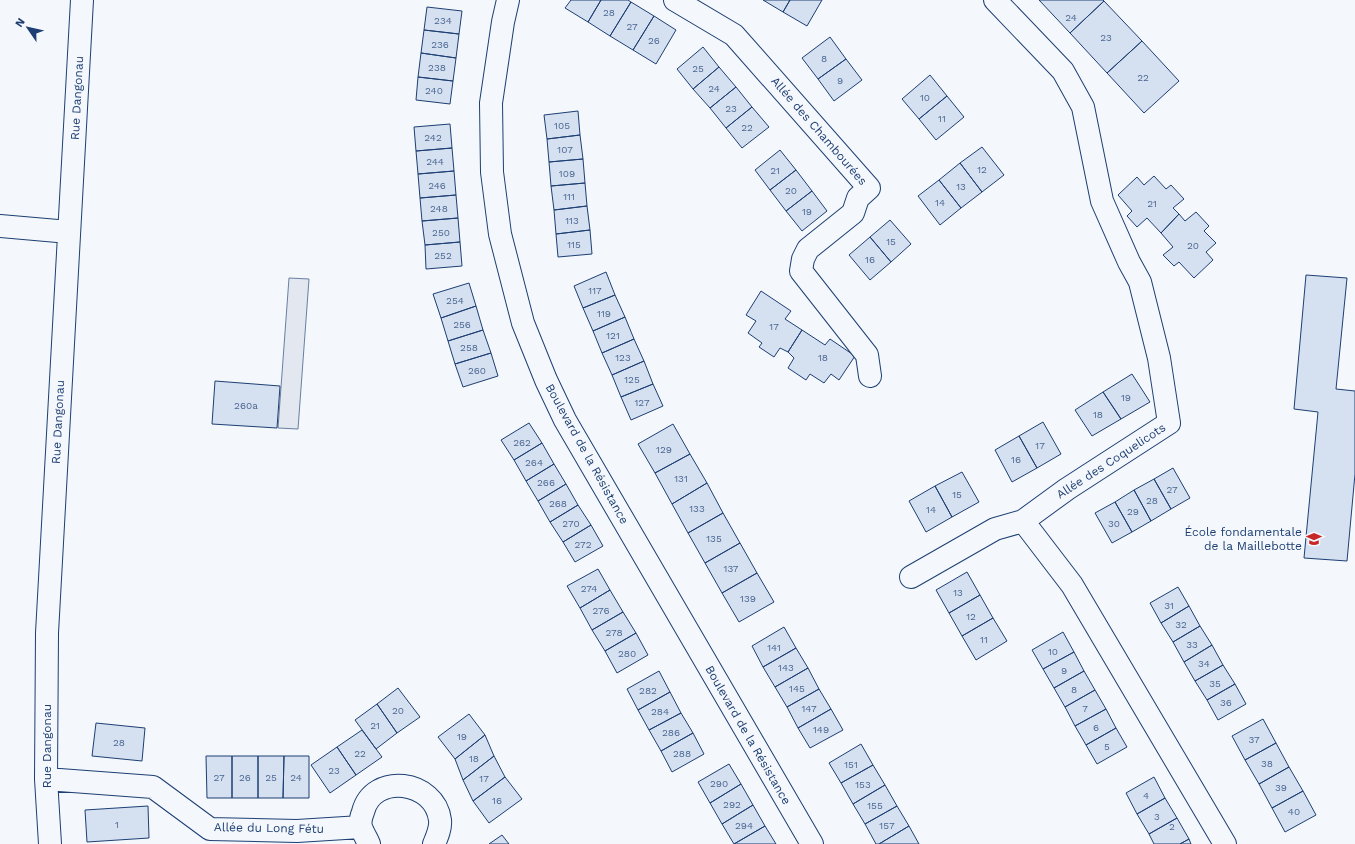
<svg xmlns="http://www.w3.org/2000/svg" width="1355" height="844" viewBox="0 0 1355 844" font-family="'Work Sans',sans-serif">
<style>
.parking{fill:#e3e8f0;stroke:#687fa3}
.building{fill:#d5e0f0;stroke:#1d3f73}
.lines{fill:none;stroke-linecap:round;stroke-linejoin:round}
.minor-casing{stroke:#1d3f73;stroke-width:24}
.minor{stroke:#f4f7fb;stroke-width:22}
.labels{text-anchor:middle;stroke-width:3;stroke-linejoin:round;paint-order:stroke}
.number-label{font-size:10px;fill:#4b6792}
.street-label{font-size:12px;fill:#1d3f73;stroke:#f4f7fb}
.poi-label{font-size:12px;fill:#1d3f73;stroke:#f4f7fb;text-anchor:end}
</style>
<rect width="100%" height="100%" fill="#f4f7fb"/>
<path class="parking" d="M289,278l20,1 -11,150 -20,-1z"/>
<path class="building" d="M571,0h30l-13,22 -23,-14z
M601,0h27l3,2 -21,34 -22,-14z
M763,0h27l-7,12z
M790,0h32l-15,26 -24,-14z
M1039,0h64l1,1 -34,32z
M1104,1l38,40 -35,32 -37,-40z
M631,2l23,14 -21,34 -23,-14z
M427,7l35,4 -3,23 -35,-4z
M654,16l22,14 -20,34 -23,-14z
M424,30l35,4 -3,24 -35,-5z
M830,37l16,22 -28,20 -16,-21z
M1142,41l37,40 -35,32 -37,-40z
M703,47l16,20 -26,22 -16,-20z
M421,53l35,5 -3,23 -35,-4z
M846,59l16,21 -28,21 -16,-22z
M719,67l17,20 -26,21 -17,-19z
M930,75l17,21 -28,23 -17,-20z
M418,77l35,4 -3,23 -34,-4z
M736,87l16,20 -26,21 -16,-20z
M947,96l17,21 -28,23 -17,-21z
M752,107l17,20 -27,21 -16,-20z
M578,111l2,24 -33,4 -3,-24z
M450,124l2,24 -36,3 -2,-24z
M580,135l3,24 -34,3 -2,-23z
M982,147l22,28 -22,17 -22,-29z
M452,148l2,23 -36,3 -2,-23z
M780,150l16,20 -26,20 -15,-20z
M583,159l2,24 -34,3 -2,-24z
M960,163l22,29 -21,16 -22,-28z
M796,170l16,21 -26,20 -16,-21z
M454,171l2,24 -36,3 -2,-24z
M1154,176l12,13 5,-4 13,14 -11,9 6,6 -18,19 -14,-15 -10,9 -10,-11 5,-5 -14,-16 19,-18 7,8z
M939,180l22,28 -21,17 -22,-29z
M585,183l2,23 -33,4 -3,-24z
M812,191l15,20 -25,20 -16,-20z
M456,195l2,23 -36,3 -2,-23z
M587,206l3,24 -34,4 -2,-24z
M1196,212l13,14 -5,5 12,12 -10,9 7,8 -19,18 -15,-16 -5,4 -11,-11 10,-8 -12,-14 18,-19 6,7z
M458,218l2,24 -35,3 -3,-24z
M890,220l21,24 -20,18 -21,-25z
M590,230l2,24 -34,3 -2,-23z
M870,237l21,25 -21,18 -21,-25z
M460,242l2,24 -36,3 -1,-24z
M606,272l9,23 -32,13 -9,-22z
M1306,275l41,3 -11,111 19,2v83l-8,87 -43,-3 14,-146 -24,-3z
M469,283l7,23 -35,12 -8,-24z
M761,291l30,20 -6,8 17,11 -14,22 -8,-4 -6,9 -15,-10 3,-4 -14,-10 8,-12 -10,-6z
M615,295l10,22 -32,14 -10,-23z
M476,306l7,24 -35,11 -7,-23z
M625,317l9,22 -32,14 -9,-22z
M483,330l8,23 -36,11 -7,-23z
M802,330l23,15 5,-6 25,17 -16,24 -8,-6 -7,9 -14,-9 -4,6 -18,-12 6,-10 -6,-6z
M634,339l10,22 -32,14 -10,-22z
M491,353l7,23 -35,11 -8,-23z
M644,361l9,23 -32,13 -9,-22z
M1132,374l18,28 -29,17 -18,-27z
M215,381l65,5 -3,42 -65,-4z
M653,384l10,22 -32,14 -10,-23z
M1103,392l18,27 -29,17 -17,-26z
M1043,422l18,32 -24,14 -18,-32z
M529,423l13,20 -28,17 -13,-20z
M673,424l17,30 -35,19 -17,-29z
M1019,436l18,32 -25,14 -17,-32z
M542,443l12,21 -28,17 -12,-21z
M690,454l17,29 -35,21 -17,-31z
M554,464l12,20 -28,17 -12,-20z
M1173,468l17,30 -19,11 -17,-30z
M962,472l17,30 -27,15 -17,-31z
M1154,479l17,30 -20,12 -17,-31z
M707,483l16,30 -35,20 -16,-29z
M566,484l12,21 -28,17 -12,-21z
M935,486l17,31 -26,15 -17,-31z
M1134,490l17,31 -19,11 -17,-30z
M1115,502l17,30 -20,11 -17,-30z
M578,505l13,20 -28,17 -13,-20z
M723,513l17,30 -35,20 -17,-30z
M591,525l12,21 -28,16 -12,-20z
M740,543l17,30 -35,20 -17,-30z
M598,569l12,21 -30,18 -13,-22z
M967,572l13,23 -31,18 -13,-23z
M757,573l17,29 -35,20 -17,-29z
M1178,587l11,19 -28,17 -11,-20z
M610,590l13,22 -31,18 -12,-22z
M980,595l13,23 -31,18 -13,-23z
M1189,606l11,20 -27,16 -12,-19z
M623,612l13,21 -31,18 -13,-21z
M993,618l14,23 -31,19 -14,-24z
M1200,626l12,19 -28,17 -11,-20z
M784,627l12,21 -33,19 -11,-21z
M1063,632l11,20 -31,17 -11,-19z
M636,633l12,22 -31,18 -12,-22z
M1212,645l11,20 -28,16 -11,-19z
M796,648l12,20 -33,19 -12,-20z
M1074,652l10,19 -30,17 -11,-19z
M1223,665l12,19 -28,16 -12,-19z
M808,668l11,21 -32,18 -12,-20z
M659,671l11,21 -32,18 -11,-21z
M1084,671l11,19 -30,17 -11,-19z
M1235,684l11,20 -28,16 -11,-20z
M398,688l22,29 -23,16 -20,-29z
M819,689l12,20 -33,19 -11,-21z
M1095,690l11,19 -31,17 -10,-19z
M670,692l11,21 -32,17 -11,-20z
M377,704l20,29 -21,16 -21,-29z
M831,709l12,21 -33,18 -12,-20z
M1106,709l10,19 -30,17 -11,-19z
M681,713l12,20 -32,18 -12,-21z
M469,714l16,21 -30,24 -17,-22z
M1263,719l13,24 -31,17 -13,-24z
M96,723l49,5 -3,33 -50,-5z
M1116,728l11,19 -30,17 -11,-19z
M362,730l20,27 -26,18 -19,-28z
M693,733l11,21 -32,18 -11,-21z
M485,735l9,21 -31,24 -8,-21z
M1276,743l13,24 -30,17 -14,-24z
M861,744l12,21 -32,18 -12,-20z
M337,747l19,28 -26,18 -19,-28z
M206,756h26v42h-25z
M232,756h26v42h-26z
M258,756h26l-1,42h-25z
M284,756h25v42h-26z
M494,756l11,21 -32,24 -10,-21z
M729,764l12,20 -31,19 -12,-21z
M873,765l12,20 -32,19 -12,-21z
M1289,767l14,24 -31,17 -13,-24z
M505,777l17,22 -33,24 -16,-22z
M1154,777l11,21 -28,16 -11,-21z
M741,784l12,21 -31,19 -12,-21z
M885,785l12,21 -32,18 -12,-20z
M1303,791l13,24 -31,17 -13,-24z
M1165,798l12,20 -28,16 -12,-20z
M753,805l12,21 -31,18 -12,-20z
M148,806l1,32 -62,4 -2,-32z
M897,806l12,20 -30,18h-3l-11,-20z
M1177,818l12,21 -9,5h-26l-5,-10z
M765,826l11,18h-42z
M909,826l10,18h-40z
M502,835l7,9h-20z
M1189,839l2,5h-11z"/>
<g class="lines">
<g class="minor-casing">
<path id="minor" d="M508,0l-5,22 -12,81 1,69 8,62 23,89 23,57 19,40 247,424
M675,0l59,35 135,153 -11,10 -5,15 -45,36 -5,10 -2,12 66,84 3,21
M995,0l68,71 20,36 19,94 27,61 11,20 19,76 10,65 -102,66 -44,32
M0,226l69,6
M911,577l84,-48 28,-8 49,64 153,259
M46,779l107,8 57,42 87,2 64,-4
M50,844l-4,-65 1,-146 35,-633
M369,844c-2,-5 -6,-11 -8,-17 -1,-4 0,-10 2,-15 10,-40 72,-32 77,8 1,8 -3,17 -6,24"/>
</g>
<use href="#minor" class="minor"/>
</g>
<defs>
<g id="school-bare" transform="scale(1.2)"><path d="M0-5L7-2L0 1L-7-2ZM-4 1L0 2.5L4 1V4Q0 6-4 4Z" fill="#c62828" stroke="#f4f7fb" stroke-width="2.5" paint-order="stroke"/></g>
</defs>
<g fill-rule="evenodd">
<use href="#school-bare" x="1314" y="539"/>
</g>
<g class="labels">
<g class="number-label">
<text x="609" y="16">28</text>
<text x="1071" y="21">24</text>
<text x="443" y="24">234</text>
<text x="632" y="30">27</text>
<text x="1106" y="41">23</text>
<text x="654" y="44">26</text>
<text x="440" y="48">236</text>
<text x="824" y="62">8</text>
<text x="437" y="71">238</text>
<text x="698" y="72">25</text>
<text x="1143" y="81">22</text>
<text x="840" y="84">9</text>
<text x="714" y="92">24</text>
<text x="434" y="94">240</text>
<text x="925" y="101">10</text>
<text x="731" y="112">23</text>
<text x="942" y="122">11</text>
<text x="562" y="129">105</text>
<text x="747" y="131">22</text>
<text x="433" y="141">242</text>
<text x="565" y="153">107</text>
<text x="435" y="165">244</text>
<text x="982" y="173">12</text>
<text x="775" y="174">21</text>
<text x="567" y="177">109</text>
<text x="437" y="189">246</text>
<text x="961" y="190">13</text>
<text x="791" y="194">20</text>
<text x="569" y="200">111</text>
<text x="940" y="206">14</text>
<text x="1152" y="207">21</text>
<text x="439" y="212">248</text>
<text x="807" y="215">19</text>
<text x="572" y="224">113</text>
<text x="441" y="236">250</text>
<text x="891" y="245">15</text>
<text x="574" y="248">115</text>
<text x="1193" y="249">20</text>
<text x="443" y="259">252</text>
<text x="870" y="263">16</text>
<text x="595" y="294">117</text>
<text x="455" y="304">254</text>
<text x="604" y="317">119</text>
<text x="462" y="328">256</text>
<text x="774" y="330">17</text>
<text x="613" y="339">121</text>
<text x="469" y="351">258</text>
<text x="623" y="361">123</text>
<text x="823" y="361">18</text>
<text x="477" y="374">260</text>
<text x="632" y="383">125</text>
<text x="1126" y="401">19</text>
<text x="642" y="406">127</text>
<text x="246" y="409">260a</text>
<text x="1098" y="418">18</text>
<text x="522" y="446">262</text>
<text x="1040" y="449">17</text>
<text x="664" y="453">129</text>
<text x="1016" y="463">16</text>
<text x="534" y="466">264</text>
<text x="681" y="482">131</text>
<text x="546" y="486">266</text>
<text x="1172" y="493">27</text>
<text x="957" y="498">15</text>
<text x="1152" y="504">28</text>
<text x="558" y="507">268</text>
<text x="697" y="512">133</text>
<text x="931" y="513">14</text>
<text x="1133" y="515">29</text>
<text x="571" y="527">270</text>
<text x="1114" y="527">30</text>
<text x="714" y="542">135</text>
<text x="583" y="548">272</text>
<text x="731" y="572">137</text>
<text x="589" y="592">274</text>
<text x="958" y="596">13</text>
<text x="748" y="602">139</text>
<text x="1169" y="609">31</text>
<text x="601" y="614">276</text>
<text x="971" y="620">12</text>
<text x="1181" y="628">32</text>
<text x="614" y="636">278</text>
<text x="984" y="643">11</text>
<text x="1192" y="648">33</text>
<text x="774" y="651">141</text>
<text x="1053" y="655">10</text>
<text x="627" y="657">280</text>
<text x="1204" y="667">34</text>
<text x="786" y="671">143</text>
<text x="1064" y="674">9</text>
<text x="1215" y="687">35</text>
<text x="797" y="692">145</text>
<text x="1074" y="693">8</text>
<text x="648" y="694">282</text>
<text x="1226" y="706">36</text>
<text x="809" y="712">147</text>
<text x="1085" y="712">7</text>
<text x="398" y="714">20</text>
<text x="660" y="715">284</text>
<text x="375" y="729">21</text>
<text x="1096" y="731">6</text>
<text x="821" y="733">149</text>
<text x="671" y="736">286</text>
<text x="462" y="740">19</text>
<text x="1254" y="743">37</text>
<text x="119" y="746">28</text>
<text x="1107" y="750">5</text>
<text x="360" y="757">22</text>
<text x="682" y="757">288</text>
<text x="474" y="762">18</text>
<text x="1267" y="767">38</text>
<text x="851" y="768">151</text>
<text x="334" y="774">23</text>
<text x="219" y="781">27</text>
<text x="245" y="781">26</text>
<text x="271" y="781">25</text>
<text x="296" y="781">24</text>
<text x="484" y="782">17</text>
<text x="719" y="787">290</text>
<text x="863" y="788">153</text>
<text x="1281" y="791">39</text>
<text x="1146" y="799">4</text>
<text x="497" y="804">16</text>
<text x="732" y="808">292</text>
<text x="875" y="809">155</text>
<text x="1294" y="815">40</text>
<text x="1157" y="820">3</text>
<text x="117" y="828">1</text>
<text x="744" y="829">294</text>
<text x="887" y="829">157</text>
<text x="1172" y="830">2</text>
</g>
<g class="street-label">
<text transform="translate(77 98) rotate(-87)" y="4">Rue Dangonau</text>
<text transform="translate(819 131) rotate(49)" y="4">Allée des Chambourées</text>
<text transform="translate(58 422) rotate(-87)" y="4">Rue Dangonau</text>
<text transform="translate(587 454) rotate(61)" y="4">Boulevard de la Résistance</text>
<text transform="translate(1111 461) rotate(-33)" y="4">Allée des Coquelicots</text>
<text transform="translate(748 735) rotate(60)" y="4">Boulevard de la Résistance</text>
<text transform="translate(47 746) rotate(-90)" y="4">Rue Dangonau</text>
<text transform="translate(269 828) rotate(1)" y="4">Allée du Long Fétu</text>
</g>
<g class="poi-label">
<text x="1302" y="536">École fondamentale<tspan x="1302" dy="14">de la Maillebotte</tspan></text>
</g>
</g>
<g transform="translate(28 28) rotate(304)" stroke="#f4f7fb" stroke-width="3" paint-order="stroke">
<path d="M0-3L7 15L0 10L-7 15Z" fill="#1d3f73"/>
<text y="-6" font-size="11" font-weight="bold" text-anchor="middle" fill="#1d3f73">N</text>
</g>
</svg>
